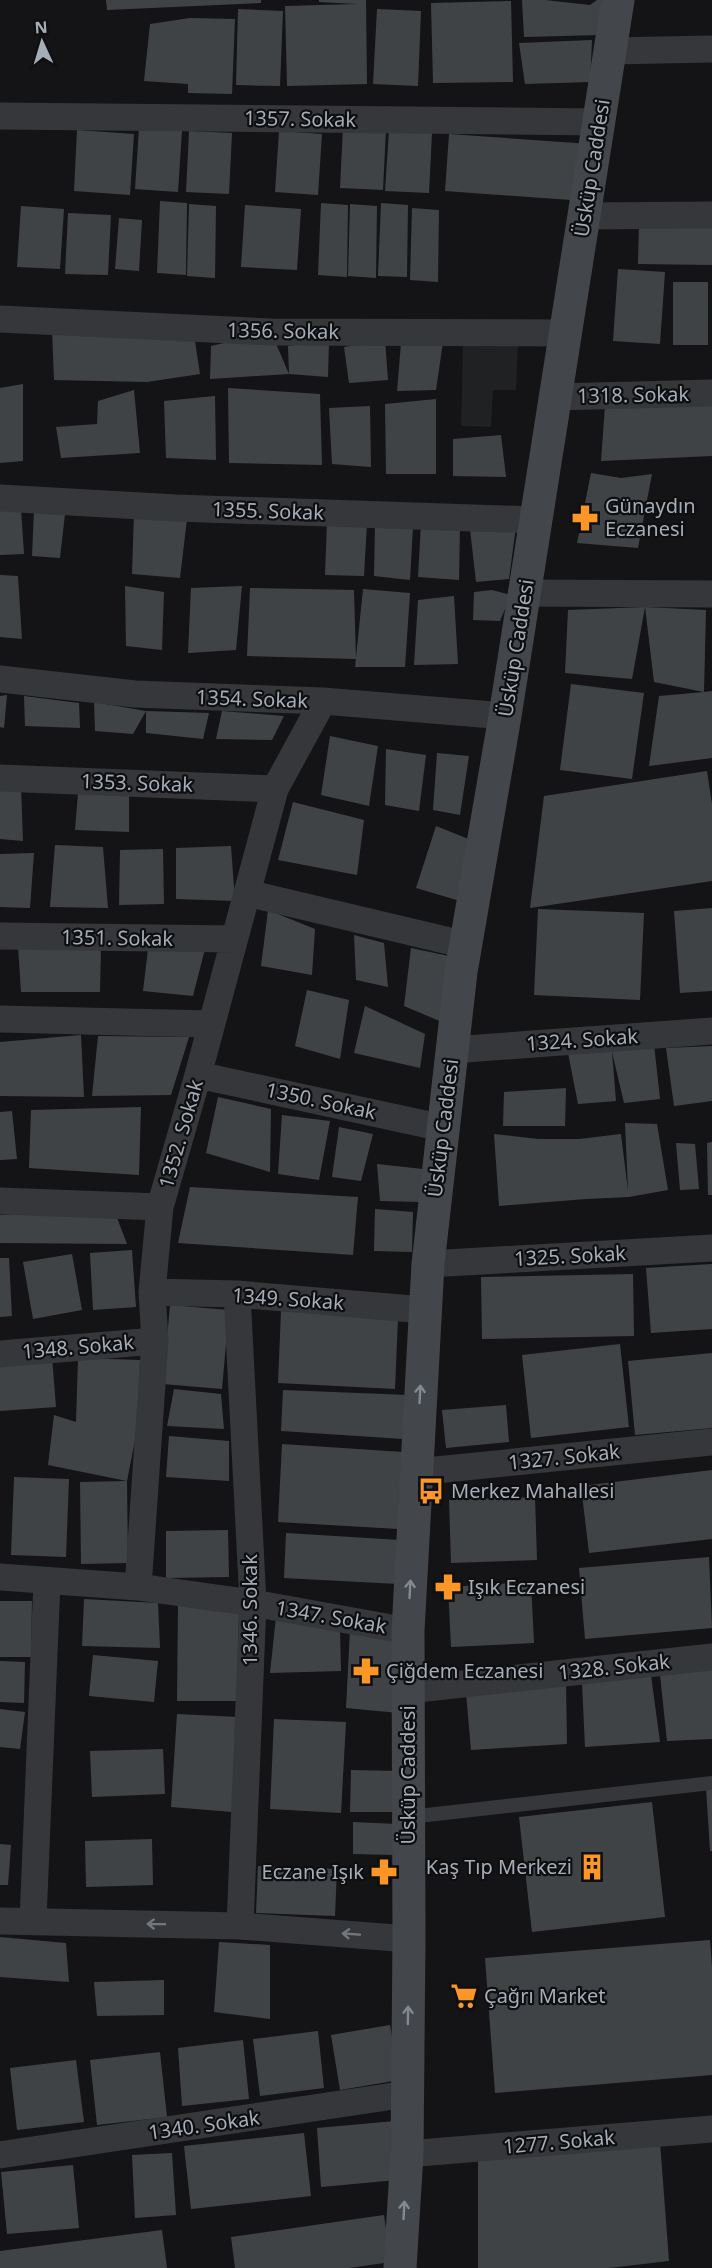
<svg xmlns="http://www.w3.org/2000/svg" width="712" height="2268" viewBox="0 0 712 2268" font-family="'Noto Sans',sans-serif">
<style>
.built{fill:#202123}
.building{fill:#404346}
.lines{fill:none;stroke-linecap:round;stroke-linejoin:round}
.lane{stroke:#35373b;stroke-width:14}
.street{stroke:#35373b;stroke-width:27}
.secondary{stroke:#43464b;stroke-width:33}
.oneway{stroke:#838991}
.oneway2{stroke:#73787f}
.labels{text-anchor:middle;stroke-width:4.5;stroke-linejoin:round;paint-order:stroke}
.street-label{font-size:20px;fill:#a5adb7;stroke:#0f0f11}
.poi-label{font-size:20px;fill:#a5adb7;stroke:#0f0f11;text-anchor:start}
</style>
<rect width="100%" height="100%" fill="#141416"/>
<path class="built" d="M463,342l55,1 -2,47h-23l-2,37 -30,-1z"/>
<path class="building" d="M106,0h155v3l-154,7z
M319,0h47l1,84 -80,2 -2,-80 72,-2 -38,-2z
M522,0h23l45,5 7,-5h4v35l-77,2z
M511,1l2,81 -80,1 -2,-80z
M238,9l45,2 -3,75 -44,-1z
M377,9l44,2 -3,75 -45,-2z
M190,18l45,1 -3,75 -44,-1v-9l-44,-3 6,-57z
M592,40l-2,42 -65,2 -6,-41z
M343,127l43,2 -3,61 -43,-2z
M139,128l43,3 -4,61 -43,-3z
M77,130l57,4 -4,61 -56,-4z
M389,130l43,3 -3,60 -44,-2z
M189,131l43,2 -3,61 -43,-2z
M279,131l43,3 -4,61 -43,-3z
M449,134l141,10 -5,57 -140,-10z
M160,201l27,2 -1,72 -29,-2z
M321,203l27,2 -1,72 -29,-2z
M381,203l27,2 -1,72 -29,-1z
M189,204l27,2 -1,72 -28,-2z
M350,204l27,2 -1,72 -28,-2z
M245,205l56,4 -4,61 -56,-3z
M21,206l43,3 -4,60 -43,-2z
M412,208l27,2 -1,72 -28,-2z
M68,213l43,2 -3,60 -43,-1z
M119,218l23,2 -3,51 -24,-2z
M639,222l73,2v41l-74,-1z
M618,269l47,3 -5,72 -47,-3z
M673,282h35v63h-35z
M193,328l7,46 -53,8 -93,-2 -2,-51z
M271,332l18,42 -1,-28 41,-6 -1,37 -39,-3 -79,5 1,-33z
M385,340l3,40 -39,3 -5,-36z
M443,342l-7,48 -39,1 4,-48z
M23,384v77l-23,2v-75z
M228,388l92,6 2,71 -93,-2z
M134,390l6,63 -79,5 -5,-31 41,-3 1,-23z
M215,396l1,64 -50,-2 -2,-57z
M436,399v75h-50l-1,-70z
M712,403v53l-111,5 4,-55z
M370,406l1,61 -39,-3 -3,-56z
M501,435l5,42 -53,-1v-37z
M591,473l30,5 31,-4 -14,74 -61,-5z
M0,502l21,7 3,45 -24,1z
M34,511l31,3 -5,44 -28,-2z
M134,513l53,6 -7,59 -48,-4z
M327,522l40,2 -3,52 -39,-1z
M421,524l39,2 -1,54 -41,-3z
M375,525l38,1 -3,54 -36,-4z
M516,526l-7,53 -33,3 -6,-53z
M0,575l18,1 4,63 -22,-2z
M125,586l39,6 -2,58 -36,-4z
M242,586l-6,64 -48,3 3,-65z
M250,588l104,2 2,69 -109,-3z
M363,589l47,4 -5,74h-50z
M492,590l19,5 -11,26 -27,-1 1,-28z
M454,596l4,68 -44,1 4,-65z
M645,607l-13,72 -67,-6 3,-63z
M645,607l61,3 -2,82 8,-1v67l-63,8 10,-70 45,-4 -50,-10z
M571,684l73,9 -12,86 -72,-9z
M7,695l-3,33 -4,-1v-31z
M24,696l55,7 1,25 -55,-2z
M94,702l52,9 -13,23 -38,-3z
M146,711l63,2 -6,26 -57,-6z
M222,711l62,5 -12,24 -56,-1z
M330,736l48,10 -9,60 -48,-11z
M386,749l40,6 -7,56 -34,-6z
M437,753l32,3 -9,59 -27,-5z
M707,771l5,33v77l-182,27 14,-112z
M79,781l50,13v38l-54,-2z
M0,785l21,2 2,54 -23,-2z
M293,802l71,18 -7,55 -79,-15z
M436,826l35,14 -11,61 -44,-13z
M55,845l48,2 5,61 -58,-1z
M231,846l4,55 -59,-2v-51z
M163,849l1,55 -45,1 1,-55z
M34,853l-4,55 -30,-1v-53z
M712,908v83l-32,2 -6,-82z
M538,909l106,4 -4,87 -106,-5z
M268,910l47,19 -3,46 -51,-9z
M354,935l30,8 4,44 -32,-7z
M18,946h83l-1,46h-79z
M411,948l38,8 -7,66 -38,-16z
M148,949h57l-12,47 -50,-5z
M307,990l42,10 -9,59 -45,-13z
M365,1006l60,28 -5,34 -66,-15z
M81,1035l3,62 -84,-1v-54z
M98,1036l91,1 -18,58 -79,1z
M654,1044l6,55 -36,4 -12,-51 4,49 -38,3 -10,-51z
M712,1046v55l-38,5 -8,-58z
M566,1088l-1,38h-62l1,-34z
M218,1097l53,12 -1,63 -64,-19z
M141,1107l-2,68 -110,-7 2,-58z
M12,1111l5,48 -17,1v-48z
M282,1115l48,6 -11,59 -41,-6z
M625,1123l32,1 11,66 -39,7 -43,2 -87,7 -5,-72 44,5h41l42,-5 7,57z
M339,1127l34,7 -12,47 -29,-4z
M712,1142v53h-4l-1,-52z
M676,1143l19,1 4,45 -19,1z
M377,1164l46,5 -2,33 -41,-1z
M190,1187l168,10 -5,58 -175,-12z
M375,1209l38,3 -1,40 -38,-1z
M0,1215h116l11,29 -127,-1z
M132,1250l4,57 -43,3 -3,-57z
M72,1254l10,56 -49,9 -10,-57z
M0,1258h9l3,58 -12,1z
M712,1264v65l-61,4 -5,-65z
M633,1274l1,62 -152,3 -1,-62z
M170,1305l59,5 -7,79 -59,-5z
M281,1311l117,7 -3,71 -117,-6z
M620,1344l9,83 -98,11 -9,-83z
M712,1353v75l-77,7 -7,-74z
M52,1357l4,50 -56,4v-51z
M78,1358l62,2 -2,65 -11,56 -79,-16 6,-50 22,7z
M174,1389l47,5 3,35 -57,-3z
M283,1390l125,5 -5,44 -122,-8z
M506,1405l3,37 -63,6 -4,-38z
M169,1436l60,5v40l-63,-4z
M282,1444l121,8 -5,77 -120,-7z
M712,1470v69l-123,14 -8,-67z
M14,1477l55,2 -3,78 -55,-2z
M127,1481l1,82 -47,1 -1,-82z
M535,1497l2,63 -86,3 -2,-63z
M228,1530l1,47 -63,1v-47z
M286,1533l114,7 -2,44 -114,-6z
M709,1557l3,71 -127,11 -6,-71z
M531,1582l3,61 -83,4 -3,-60z
M84,1599l74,4 2,45 -78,-2z
M0,1601h32l-1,56h-31z
M178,1605l61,9 -2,87h-60z
M276,1617l64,11 1,43 -71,2z
M350,1630l49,7v76l-53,-5z
M93,1655l65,6 -4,41 -65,-6z
M0,1661l25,1 -1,41 -24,-1z
M712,1669v70l-45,2 -7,-66z
M651,1675l9,67 -75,5 -3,-64z
M566,1681l1,63 -96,6 -5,-57z
M0,1709l25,3 -5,37 -20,-2z
M177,1714l62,3 -7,95 -61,-5z
M274,1719l72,3 -5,91 -71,-4z
M163,1749l2,45 -73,3 -2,-46z
M351,1770l44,1 -1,41h-44z
M712,1786v65h-2l-4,-64z
M652,1802l13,115 -133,15 -13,-115z
M353,1822l44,2 -1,31 -43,-1z
M152,1839l1,46 -67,2 -1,-46z
M0,1844l11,1 -3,40h-8z
M258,1866l79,3 -2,47 -79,-3z
M0,1937l66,6 3,39 -69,-5z
M710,1940l2,27v108l-217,18 -10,-135z
M219,1942l51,3v74l-56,-7z
M164,1980v35l-67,1 -3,-34z
M390,2025l9,55 -59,10 -9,-55z
M318,2031l6,57 -64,8 -7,-57z
M243,2040l6,59 -67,7 -4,-58z
M160,2052l7,65 -70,8 -7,-65z
M76,2060l8,62 -67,8 -7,-62z
M395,2121l2,59 -76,7 -4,-59z
M304,2133l7,63 -120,13 -7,-63z
M660,2142l9,119 -60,7h-131v-111z
M172,2153l4,62 -41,3 -3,-63z
M73,2165l6,63 -72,6 -6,-62z
M384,2215l7,47 -42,6h-114l-4,-31z
M162,2230l5,38h-167v-17z"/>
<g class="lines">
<path class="lane" d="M409,1817l303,-34"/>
<path class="street" d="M610,51l102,-2
M0,116l600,6
M584,216l128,-1
M0,319l271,13 294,1
M555,397l157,-4
M0,498l176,10 360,12
M524,593l188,1
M0,679l135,15 188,7 182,15
M0,778l275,11
M247,893l219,52
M0,936l234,3
M0,1019l210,5
M452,1050l260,-19
M198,1075l245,53
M0,1201l160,6
M428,1264l284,-16
M152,1292l85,2 187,16
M237,1294l16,309 -13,323
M0,1354l155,-13
M416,1472l296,-30
M0,1577l138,10 115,16 155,28
M138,1587l17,-246 -3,-49 8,-85 38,-132 77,-286 48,-88
M408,1690l304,-33
M0,1921l240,5 169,13
M33,1921l14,-340
M407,2154l305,-25
M0,2155l407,-61"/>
<path class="secondary" d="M400,2268l7,-114 2,-215 -1,-308 20,-367 33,-292 44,-256 113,-716"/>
</g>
<defs><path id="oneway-shaft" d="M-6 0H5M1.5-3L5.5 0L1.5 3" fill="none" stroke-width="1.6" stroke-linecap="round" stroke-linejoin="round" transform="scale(1.5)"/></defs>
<g class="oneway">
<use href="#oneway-shaft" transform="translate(420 1394) rotate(-87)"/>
<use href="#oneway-shaft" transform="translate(410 1589) rotate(-87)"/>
<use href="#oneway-shaft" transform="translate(408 2015) rotate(-89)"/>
<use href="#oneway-shaft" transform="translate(404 2210) rotate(-87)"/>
</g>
<g class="oneway2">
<use href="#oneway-shaft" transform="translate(156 1924) rotate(-179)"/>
<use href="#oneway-shaft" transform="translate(351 1934) rotate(-176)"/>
</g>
<defs>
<g id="pharmacy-bare" transform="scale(2.07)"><path d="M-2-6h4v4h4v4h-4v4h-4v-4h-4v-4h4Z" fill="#fb9627" stroke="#0f0f11" stroke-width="2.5" paint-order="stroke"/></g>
<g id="bus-bare" transform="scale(2.07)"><path d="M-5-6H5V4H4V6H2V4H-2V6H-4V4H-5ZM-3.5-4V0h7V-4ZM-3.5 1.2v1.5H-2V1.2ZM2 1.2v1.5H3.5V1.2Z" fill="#fb9627" stroke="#0f0f11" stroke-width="2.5" paint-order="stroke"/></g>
<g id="building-bare" transform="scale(2.07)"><path d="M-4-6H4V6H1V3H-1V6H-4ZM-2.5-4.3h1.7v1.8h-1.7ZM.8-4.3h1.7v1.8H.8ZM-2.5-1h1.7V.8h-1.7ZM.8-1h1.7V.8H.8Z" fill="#fb9627" stroke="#0f0f11" stroke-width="2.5" paint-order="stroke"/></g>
<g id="supermarket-bare" transform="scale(2.07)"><path d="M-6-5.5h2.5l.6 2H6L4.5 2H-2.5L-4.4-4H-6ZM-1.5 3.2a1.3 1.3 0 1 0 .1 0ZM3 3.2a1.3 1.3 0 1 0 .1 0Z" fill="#fb9627" stroke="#0f0f11" stroke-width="2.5" paint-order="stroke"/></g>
</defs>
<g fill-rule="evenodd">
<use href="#pharmacy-bare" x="585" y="518"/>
<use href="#bus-bare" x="431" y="1491"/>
<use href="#pharmacy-bare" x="448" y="1587"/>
<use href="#pharmacy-bare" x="366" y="1671"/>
<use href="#building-bare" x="592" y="1867"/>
<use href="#pharmacy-bare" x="384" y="1872"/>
<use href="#supermarket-bare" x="464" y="1996"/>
</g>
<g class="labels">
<g class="street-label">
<text transform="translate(300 119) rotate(1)" y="7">1357. Sokak</text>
<text transform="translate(592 168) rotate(-81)" y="7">Üsküp Caddesi</text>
<text transform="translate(283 331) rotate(1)" y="7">1356. Sokak</text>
<text transform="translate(633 395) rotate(-1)" y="7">1318. Sokak</text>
<text transform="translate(268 511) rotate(2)" y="7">1355. Sokak</text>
<text transform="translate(516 648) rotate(-81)" y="7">Üsküp Caddesi</text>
<text transform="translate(252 699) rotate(2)" y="7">1354. Sokak</text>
<text transform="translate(137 783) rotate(2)" y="7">1353. Sokak</text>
<text transform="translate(117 938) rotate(1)" y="7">1351. Sokak</text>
<text transform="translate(582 1040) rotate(-4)" y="7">1324. Sokak</text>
<text transform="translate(321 1101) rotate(12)" y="7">1350. Sokak</text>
<text transform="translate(443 1128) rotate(-83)" y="7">Üsküp Caddesi</text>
<text transform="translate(181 1134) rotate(-74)" y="7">1352. Sokak</text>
<text transform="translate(570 1256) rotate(-3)" y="7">1325. Sokak</text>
<text transform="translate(288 1299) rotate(4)" y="7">1349. Sokak</text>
<text transform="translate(78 1347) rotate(-5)" y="7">1348. Sokak</text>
<text transform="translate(564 1457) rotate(-6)" y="7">1327. Sokak</text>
<text transform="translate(250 1610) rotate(-90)" y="7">1346. Sokak</text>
<text transform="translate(331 1617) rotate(10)" y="7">1347. Sokak</text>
<text transform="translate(614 1667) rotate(-6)" y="7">1328. Sokak</text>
<text transform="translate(408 1775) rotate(-90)" y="7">Üsküp Caddesi</text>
<text transform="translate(204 2125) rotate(-8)" y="7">1340. Sokak</text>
<text transform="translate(559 2142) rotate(-5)" y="7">1277. Sokak</text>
</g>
<g class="poi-label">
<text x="605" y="513">Günaydın<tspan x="605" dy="23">Eczanesi</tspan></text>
<text x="451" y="1498">Merkez Mahallesi</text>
<text x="468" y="1594">Işık Eczanesi</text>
<text x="386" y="1678">Çiğdem Eczanesi</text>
<text x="572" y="1874" text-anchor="end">Kaş Tıp Merkezi</text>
<text x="364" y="1879" text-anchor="end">Eczane Işık</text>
<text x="484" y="2003">Çağrı Market</text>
</g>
</g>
<g transform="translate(42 42) rotate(356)" stroke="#0f0f11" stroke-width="4.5" paint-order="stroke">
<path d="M0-4.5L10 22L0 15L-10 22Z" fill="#a5adb7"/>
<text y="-9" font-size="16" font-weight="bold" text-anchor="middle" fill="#a5adb7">N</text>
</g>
</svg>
